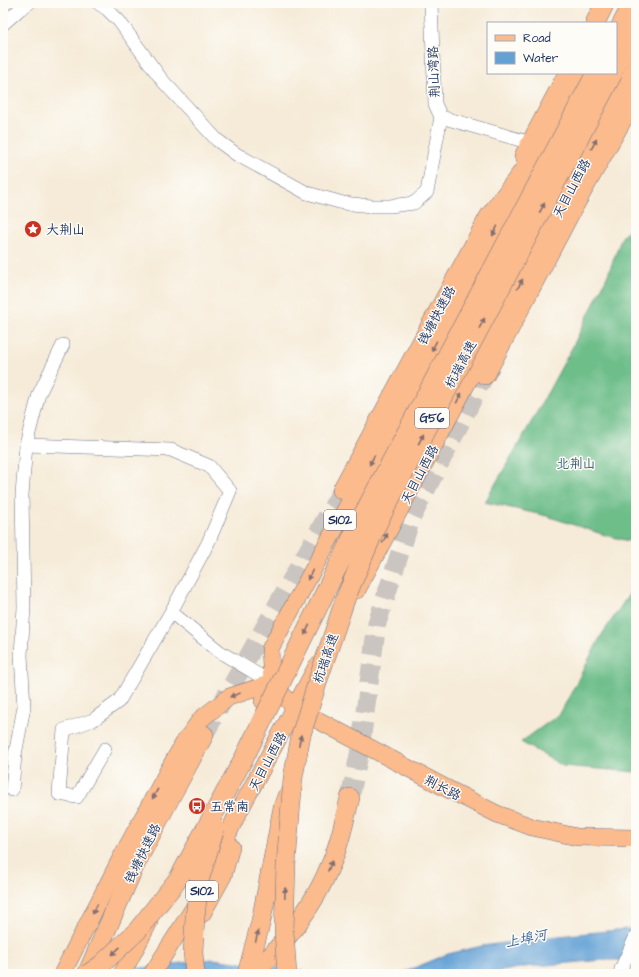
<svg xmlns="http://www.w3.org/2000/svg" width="639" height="977" viewBox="0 0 639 977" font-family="'Architects Daughter','LXGW WenKai TC',sans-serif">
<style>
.forest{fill:#6ebe8a;stroke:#447674}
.water{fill:#64a1d5;stroke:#40689a}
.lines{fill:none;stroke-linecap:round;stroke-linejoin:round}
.highway-tunnel{stroke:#cac5c0;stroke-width:19;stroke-dasharray:19 10;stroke-linecap:butt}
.minor-casing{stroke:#687189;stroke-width:14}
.major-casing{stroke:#687189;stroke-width:18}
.highway-casing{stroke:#687189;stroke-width:20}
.minor{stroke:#fff;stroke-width:13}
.major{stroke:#fbbb8c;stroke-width:17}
.highway{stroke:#fbbb8c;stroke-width:19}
.highway-bridge-casing{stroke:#687189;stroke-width:20;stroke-linecap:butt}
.highway-bridge{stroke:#fbbb8c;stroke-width:19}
.oneway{fill:#806e73}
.labels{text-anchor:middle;stroke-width:3;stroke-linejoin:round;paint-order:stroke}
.shield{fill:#fdfcf7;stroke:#5f6c8c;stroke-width:1}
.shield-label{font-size:12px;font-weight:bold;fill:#1b2f5e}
.street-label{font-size:13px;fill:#1b2f5e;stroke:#fdfcf7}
.poi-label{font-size:13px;fill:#1b2f5e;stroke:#fdfcf7;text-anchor:start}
.park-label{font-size:13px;fill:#365b70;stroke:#fdfcf7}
.water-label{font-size:14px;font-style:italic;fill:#385d8e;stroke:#fdfcf7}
</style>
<rect width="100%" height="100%" fill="#fdfcf7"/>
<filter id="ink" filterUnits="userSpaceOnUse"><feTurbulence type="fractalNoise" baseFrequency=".025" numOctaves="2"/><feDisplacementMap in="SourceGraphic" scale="8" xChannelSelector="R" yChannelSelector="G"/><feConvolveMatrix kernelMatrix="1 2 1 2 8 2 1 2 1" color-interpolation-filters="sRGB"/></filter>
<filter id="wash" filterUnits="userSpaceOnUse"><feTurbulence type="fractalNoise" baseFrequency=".012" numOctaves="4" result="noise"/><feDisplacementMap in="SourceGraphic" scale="16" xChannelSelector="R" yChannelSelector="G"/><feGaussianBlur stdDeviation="0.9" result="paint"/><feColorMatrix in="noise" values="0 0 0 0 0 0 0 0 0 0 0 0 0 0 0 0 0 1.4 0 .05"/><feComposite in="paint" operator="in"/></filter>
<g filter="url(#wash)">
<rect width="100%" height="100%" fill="#f6ebd8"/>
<path class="forest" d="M636,221v322l-31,-8 -58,-19 -62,-14 47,-81 40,-73 35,-71 15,-40z
M636,584v188l-73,-6 -42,-24 39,-28 41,-78z"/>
<path class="water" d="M636,928v32h-33l-79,7 -37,7h-87l48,-20 34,-8 67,-9z
M213,959l111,15h-223l1,-1z"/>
</g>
<g filter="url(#ink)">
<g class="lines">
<path class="highway-tunnel" d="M204,735l138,-245
M350,798l10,-48 17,-127 34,-104 74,-144"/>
<g class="minor-casing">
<path id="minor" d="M98,3l9,6 12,12 43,59 55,60 19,14 71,39 36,10 28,3h19l24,-3 13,-11 14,-75
M431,3l4,101 6,13 90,26
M3,24l17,-15 9,-6
M63,345l-24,49 -13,51 145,5 38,16 21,25 -22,52 -37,69 -52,89 -26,19 -29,10 -5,64 18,3 28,-48
M171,612l49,40 52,31
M12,790l3,-35 9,-48 -3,-52 3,-48 -2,-112 4,-50
M620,974l1,-5 15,-33"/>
</g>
<g class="major-casing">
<path id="major" d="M534,160l45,-87
M357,590l279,-524
M263,701l9,-18 -2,-34 251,-464
M202,914l21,-38 8,-29
M62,974l59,-116 48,-89 16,-28 16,-22 28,-22 43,-14 23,25 147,78 55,28 35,13 45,10 59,1
M122,974l27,-52
M152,974l43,-68 40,-87 82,-153"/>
</g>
<g class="highway-casing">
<path id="highway" d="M595,23l10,-20
M616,35l17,-32
M616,66l20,-38
M524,156l44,-83
M485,375l86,-164 65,-116
M342,490l147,-273 52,-70
M87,974l47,-107 37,-71 33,-61
M247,974l14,-53 22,-114 4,-11
M251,974c7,-6 14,-12 20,-18 24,-27 46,-57 59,-90 10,-21 14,-45 20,-68"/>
</g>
<use href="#minor" class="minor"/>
<use href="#major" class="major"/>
<use href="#highway" class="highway"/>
<g class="highway-bridge-casing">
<path id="highway-bridge" d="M88,974l13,-9 36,-34 42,-53 66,-122 118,-241 233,-442
M195,974l-2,-22 2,-35 4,-36 16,-53
M287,974l-3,-42 2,-67 7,-87 8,-43 18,-58 27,-80 31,-73 236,-451"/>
</g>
<use href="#highway-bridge" class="highway-bridge"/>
</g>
<defs><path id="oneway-solid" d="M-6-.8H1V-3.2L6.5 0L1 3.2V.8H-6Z"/></defs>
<g class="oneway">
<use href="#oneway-solid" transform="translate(594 144) rotate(-62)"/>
<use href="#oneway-solid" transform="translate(542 208) rotate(-62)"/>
<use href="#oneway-solid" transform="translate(495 231) rotate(118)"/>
<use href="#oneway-solid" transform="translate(520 284) rotate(-62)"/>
<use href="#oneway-solid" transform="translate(482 323) rotate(-62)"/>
<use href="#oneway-solid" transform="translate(434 346) rotate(118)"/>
<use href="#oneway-solid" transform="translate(459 398) rotate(-62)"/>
<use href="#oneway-solid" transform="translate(421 439) rotate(-62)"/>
<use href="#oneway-solid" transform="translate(372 460) rotate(118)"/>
<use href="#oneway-solid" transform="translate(385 538) rotate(-62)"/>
<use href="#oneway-solid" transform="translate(310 575) rotate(118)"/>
<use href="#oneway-solid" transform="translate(307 630) rotate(116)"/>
<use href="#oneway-solid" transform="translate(235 695) rotate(160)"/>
<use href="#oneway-solid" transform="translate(300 740) rotate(-78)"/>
<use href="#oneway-solid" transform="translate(155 794) rotate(119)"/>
<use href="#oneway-solid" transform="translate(330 866) rotate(-67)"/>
<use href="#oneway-solid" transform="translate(285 893) rotate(-88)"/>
<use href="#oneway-solid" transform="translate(95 909) rotate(117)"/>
<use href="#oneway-solid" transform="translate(257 936) rotate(-76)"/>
<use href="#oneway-solid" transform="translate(116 951) rotate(137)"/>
</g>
</g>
<defs>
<g id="sight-disc" transform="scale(0.9)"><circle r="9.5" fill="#c8321e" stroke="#fdfcf7"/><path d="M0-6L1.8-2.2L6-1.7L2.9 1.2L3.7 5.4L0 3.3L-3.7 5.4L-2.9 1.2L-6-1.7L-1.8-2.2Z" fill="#fff"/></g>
<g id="bus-disc" transform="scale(0.9)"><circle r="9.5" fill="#c8321e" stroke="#fdfcf7"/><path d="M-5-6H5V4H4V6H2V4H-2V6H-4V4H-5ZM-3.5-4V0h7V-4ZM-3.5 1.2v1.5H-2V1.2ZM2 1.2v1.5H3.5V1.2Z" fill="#fff"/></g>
</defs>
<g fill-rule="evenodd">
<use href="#sight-disc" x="33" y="229"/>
<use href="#bus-disc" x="197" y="806"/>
</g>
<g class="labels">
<g class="shield">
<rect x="415" y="408" width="34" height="20" rx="3"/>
<rect x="324" y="510" width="32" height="20" rx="3"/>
<rect x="186" y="881" width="32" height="20" rx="3"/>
</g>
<g class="shield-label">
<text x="432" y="422">G56</text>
<text x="340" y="524">S102</text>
<text x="202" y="895">S102</text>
</g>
<g class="street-label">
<text transform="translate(433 72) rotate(-92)" y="5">荆山湾路</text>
<text transform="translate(571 188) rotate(-62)" y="5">天目山西路</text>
<text transform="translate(436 315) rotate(-62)" y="5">钱塘快速路</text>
<text transform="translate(460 364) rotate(-62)" y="5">杭瑞高速</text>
<text transform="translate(419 474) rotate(-62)" y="5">天目山西路</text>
<text transform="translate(325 658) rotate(-71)" y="5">杭瑞高速</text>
<text transform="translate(267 761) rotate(-62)" y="5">天目山西路</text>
<text transform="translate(443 787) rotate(27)" y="5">荆长路</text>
<text transform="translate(142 853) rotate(-64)" y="5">钱塘快速路</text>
</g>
<g class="poi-label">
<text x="46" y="234">大荆山</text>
<text x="210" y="811">五常南</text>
</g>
<g class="park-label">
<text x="576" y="468">北荆山</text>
</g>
<g class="water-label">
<text transform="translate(526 938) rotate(-11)" y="5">上埠河</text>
</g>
</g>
<rect width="639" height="977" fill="none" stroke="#fdfcf7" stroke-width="16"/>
<rect x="487" y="22" width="130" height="52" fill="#fdfcf7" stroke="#a3aaba"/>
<rect x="495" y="35" width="20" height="6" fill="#fbbb8c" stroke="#a3aaba"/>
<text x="523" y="42" font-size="12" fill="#1b2f5e">Road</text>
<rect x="495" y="52" width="20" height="12" fill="#64a1d5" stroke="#a3aaba"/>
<text x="523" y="62" font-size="12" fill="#1b2f5e">Water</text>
</svg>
